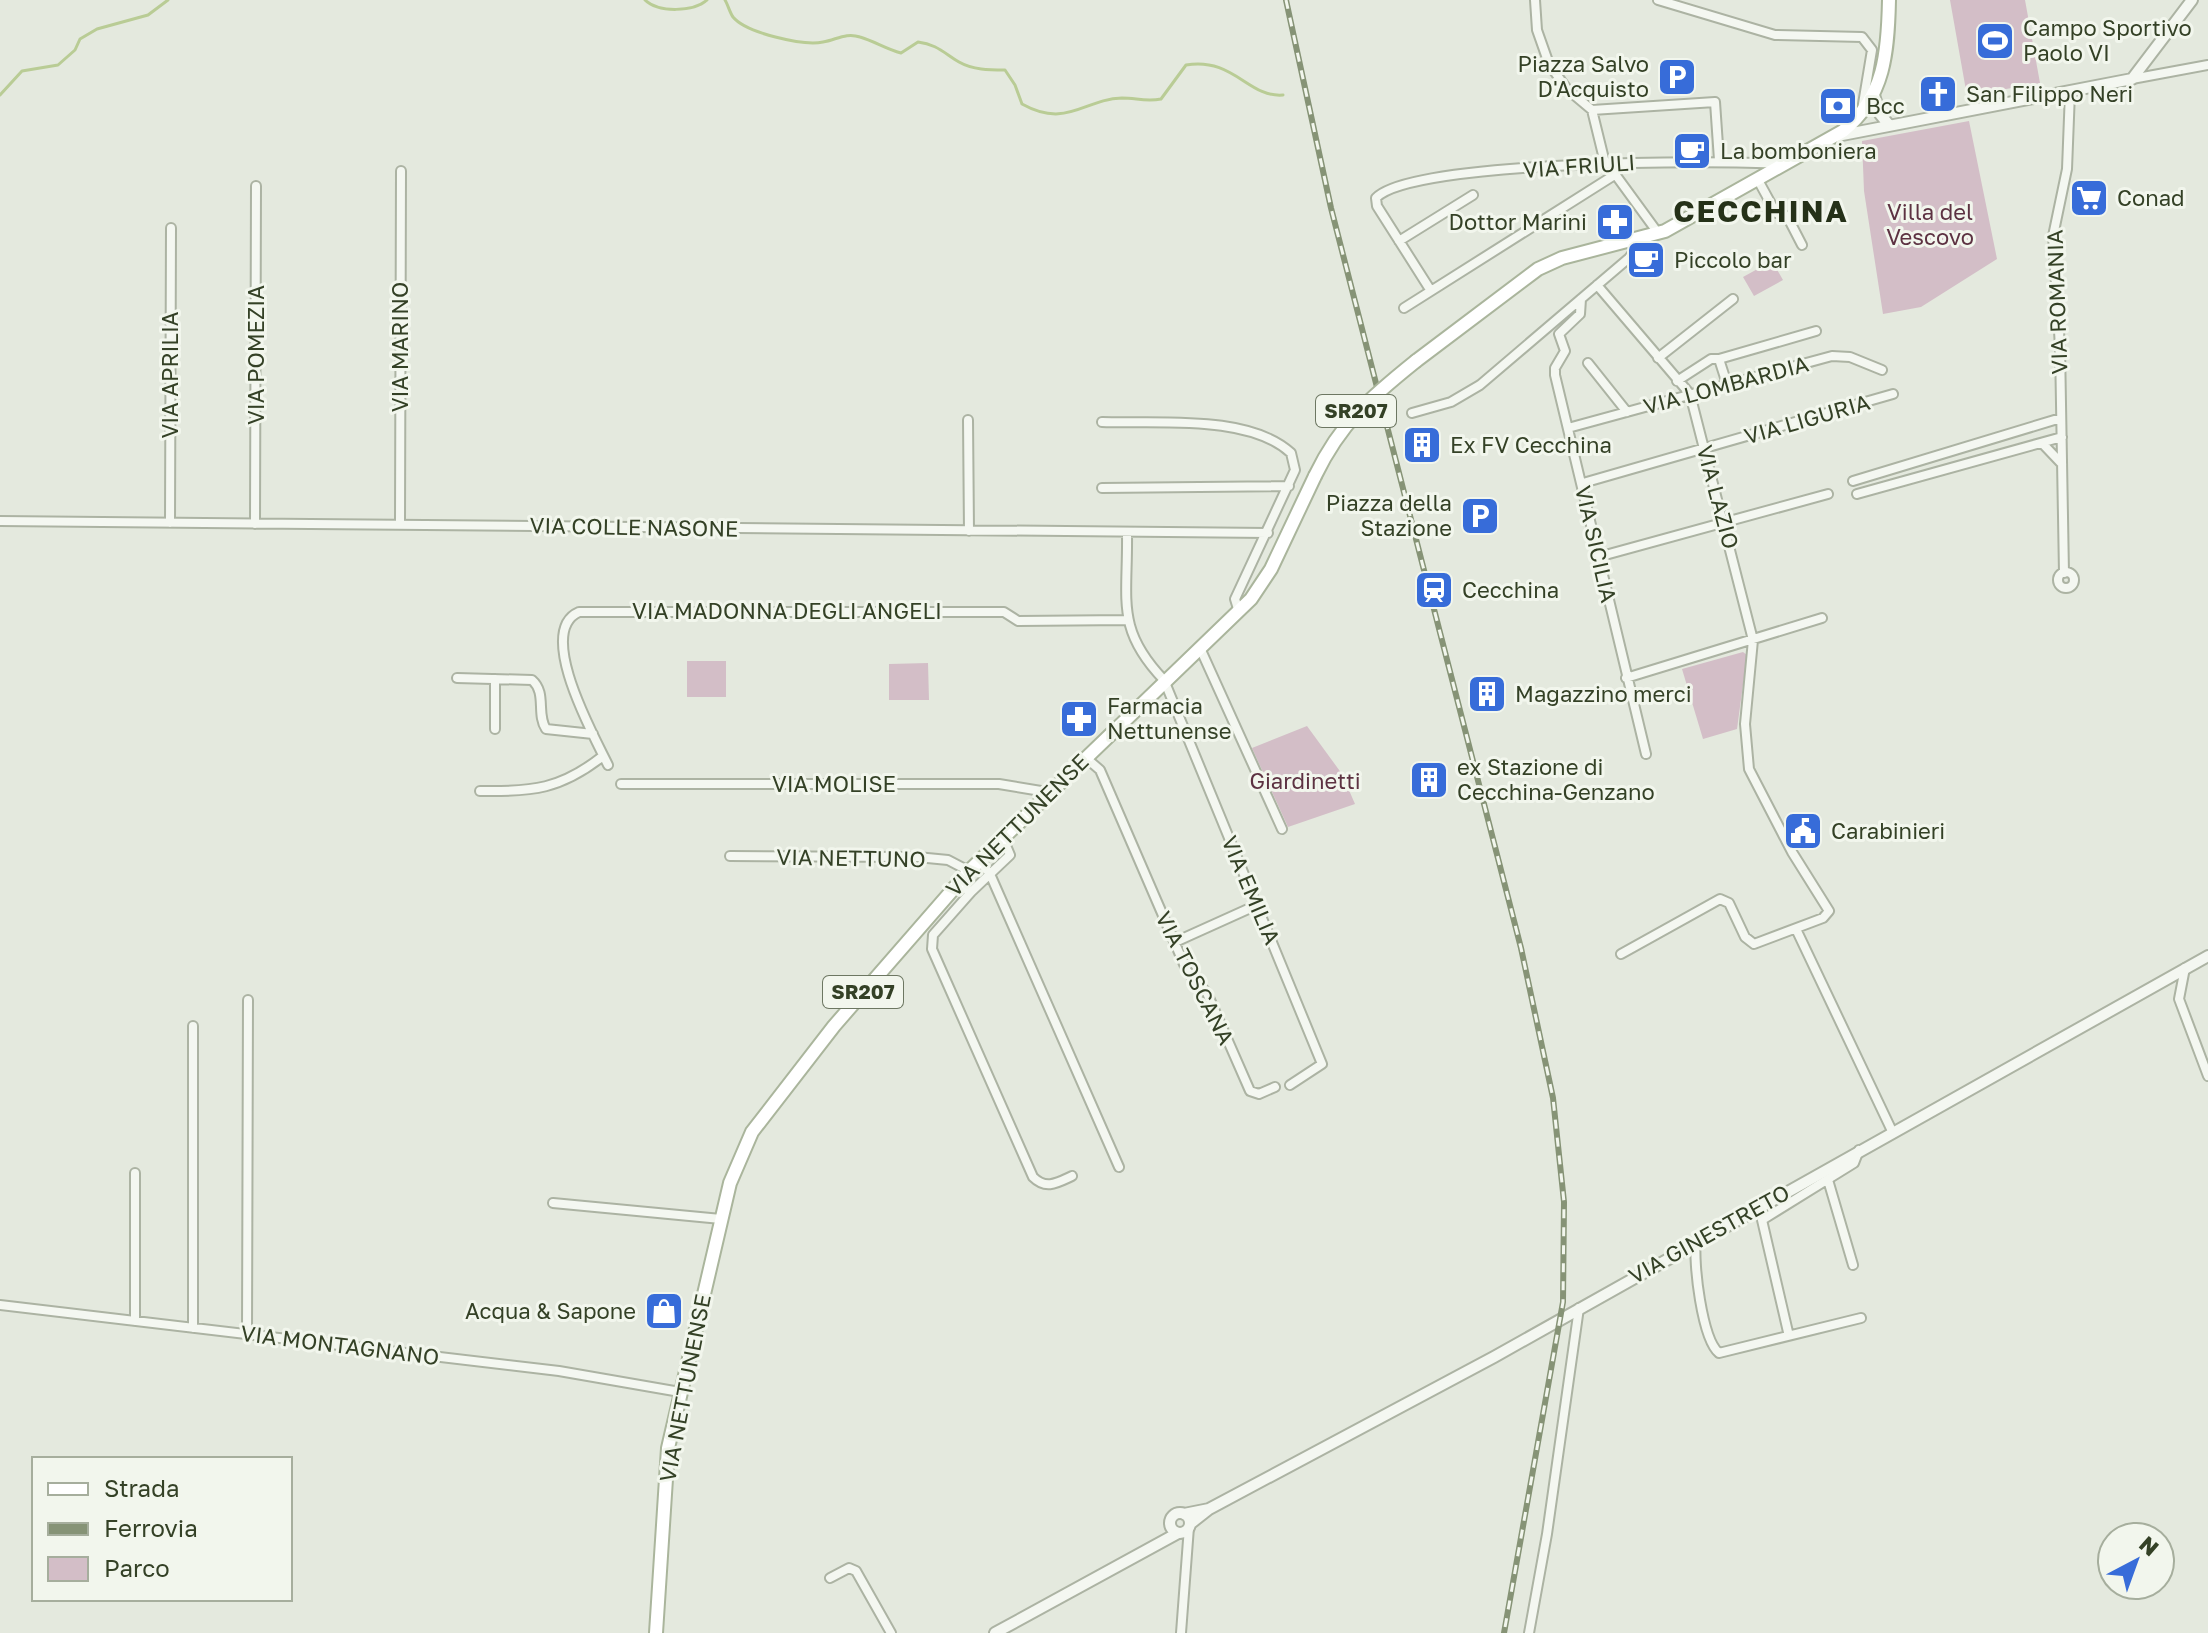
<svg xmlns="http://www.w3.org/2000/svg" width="2208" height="1633" viewBox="0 0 2208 1633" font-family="'Golos Text',sans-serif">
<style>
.green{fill:#d3bec7}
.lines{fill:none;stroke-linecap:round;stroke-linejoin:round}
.stream{stroke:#b9cc95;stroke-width:3}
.minor-casing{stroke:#acb3a3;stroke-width:12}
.tertiary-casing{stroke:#acb3a3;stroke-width:14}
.primary-casing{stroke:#aab59c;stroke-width:16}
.minor{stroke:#f4f7f1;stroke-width:8}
.tertiary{stroke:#f4f7f1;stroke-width:10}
.primary{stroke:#fff;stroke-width:12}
.rail-casing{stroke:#869376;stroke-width:6}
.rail{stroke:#f2f6ed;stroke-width:3;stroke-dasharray:9;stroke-linecap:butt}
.primary-bridge-casing{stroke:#aab59c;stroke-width:16;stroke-linecap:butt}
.primary-bridge{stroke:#fff;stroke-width:12}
.labels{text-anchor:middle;stroke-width:6;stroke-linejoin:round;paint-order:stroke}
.shield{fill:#f2f6ed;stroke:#6d7762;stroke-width:2}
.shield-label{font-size:20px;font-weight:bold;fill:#344126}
.poi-label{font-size:22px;fill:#344126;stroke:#f2f6ed;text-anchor:start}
.street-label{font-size:22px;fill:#344126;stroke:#f2f6ed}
.park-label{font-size:22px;fill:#5d3242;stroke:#f2f6ed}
.district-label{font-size:30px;font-weight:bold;letter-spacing:2px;fill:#253118;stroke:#f2f6ed}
</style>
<rect width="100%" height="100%" fill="#e4e9de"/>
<path class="green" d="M1950,0h75l15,83 -73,13z
M1969,121l28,138 -76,48 -38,7 -19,-123 -2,-50z
M1772,261l11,19 -29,16 -11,-19z
M1743,652l4,3 -10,74 -34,10 -21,-70z
M687,661h39v36h-39z
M928,663l1,37h-40v-36z
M1307,726l35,48 13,30 -67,23 -36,-79z"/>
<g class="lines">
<path class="stream" d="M645,0c13,13 49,12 62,0
M725,0c3,5 5,13 8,17 13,16 70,29 90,25 13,-2 23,-10 37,-5 14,4 26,12 41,16l17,-11c18,2 26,11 41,20 14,8 30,8 46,8l10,15 7,19c45,25 62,-5 100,-6 14,0 24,4 39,1l25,-34c48,-8 62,33 97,30
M0,95l22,-24 36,-6 17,-15 5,-11 17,-10 51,-14 20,-15"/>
<g class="minor-casing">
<path id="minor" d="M1535,0l2,30 12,34 18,25 25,21 12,49 54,74
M1658,0l117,35 87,2 10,13 -10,60
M2132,79l76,-14
M1592,110l123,-8 4,58
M1758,180l18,33 11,3 15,29
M1399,241l74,-46
M1597,285l93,109 63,246 -8,84 4,45 43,83 37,59 -6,7 -69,26 -9,-7 -16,-34 -9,-4 -99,55
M1431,291l-54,-85 -1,-8c35,-38 344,-38 406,-34
M1581,299l-1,15 -21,20 6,17 -10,17v7l91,379
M1404,308l212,-134
M1658,358l75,-59
M1719,359l97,-28
M1588,363l39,49
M1677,381l34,-22h8l8,25
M1412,413l39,-11 29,-17 149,-127 15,-20
M968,420l1,111
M1102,422c55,2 147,-8 189,31l4,17 -60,129 4,13
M1568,428l264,-72 18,1 32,13
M2042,443l20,21
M1853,481l208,-63
M1583,483l310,-89
M1102,488l187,-2
M1857,494l205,-57
M0,521l1268,12
M170,523l1,-295
M400,523l1,-352
M255,524l1,-338
M1127,534c1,66 -12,95 37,146l158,384 -32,21
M1598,557l230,-63
M2058 580a8 8 0 1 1 16 0a8 8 0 1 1-16 0Z
M2064,573l-4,-226 -7,-111 14,-67 3,-77
M1200,648l82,181
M457,678l75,2c15,13 4,34 14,49l47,5
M1626,678l196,-60
M495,729v-50
M1085,757l15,13 87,201 20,22 43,98 9,3 16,-7
M608,765c-14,-29 -73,-134 -29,-153h425l14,9 110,-1
M621,784h378l48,8
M480,791c53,1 81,-2 123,-35
M730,856l187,1 31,3 21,11
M979,861l11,13 129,293
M956,884l15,8 39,-37 -8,-19
M971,892l-38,43 -1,14 101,228c13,13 24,6 39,-1
M1796,929l96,202
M1175,942l82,-37
M2185,968l-6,31 29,77
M193,1026v302
M1828,1180l25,85
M553,1203l168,16
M1696,1241c-3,22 6,98 23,112l142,-35
M0,1305l559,66 121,21
M135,1321v-148
M1788,1332l-26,-112 92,-57 5,-13
M247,1334l1,-334
M830,1578l19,-10 7,3 35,62
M1181,1633l8,-106
M1529,1633l18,-99 32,-226"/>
</g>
<g class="tertiary-casing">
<path id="tertiary" d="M1874,95l6,19 9,11
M1837,136l295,-57 60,-79
M1209,1509l285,-152 714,-401
M1170 1523a10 10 0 1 1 20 0a10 10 0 1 1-20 0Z
M1184,1514l25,-5 -19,15
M995,1633l183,-100"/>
</g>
<g class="primary-casing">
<path id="primary" d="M1416,361l122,-92 24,-11 103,-27 178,-100c42,-34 45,-80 46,-131
M656,1633l12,-185 62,-265 22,-51 82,-106 135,-155 282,-272 20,-30 44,-93"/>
</g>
<use href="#minor" class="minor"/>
<use href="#tertiary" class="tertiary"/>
<use href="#primary" class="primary"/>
<g class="rail-casing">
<path id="rail" d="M1286,0l45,208 190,740 32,150 11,104 -1,100 -59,331"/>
</g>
<use href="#rail" class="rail"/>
<g class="primary-bridge-casing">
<path id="primary-bridge" d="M1315,476c26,-54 55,-78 101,-115"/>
</g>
<use href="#primary-bridge" class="primary-bridge"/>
</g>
<defs>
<g id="stadium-square" transform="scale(2)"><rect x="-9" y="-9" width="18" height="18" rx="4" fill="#376cd9" stroke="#f2f6ed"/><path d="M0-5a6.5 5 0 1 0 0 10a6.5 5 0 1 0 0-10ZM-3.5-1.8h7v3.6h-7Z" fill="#fff"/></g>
<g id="parking-square" transform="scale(2)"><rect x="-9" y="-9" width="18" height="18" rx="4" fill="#376cd9" stroke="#f2f6ed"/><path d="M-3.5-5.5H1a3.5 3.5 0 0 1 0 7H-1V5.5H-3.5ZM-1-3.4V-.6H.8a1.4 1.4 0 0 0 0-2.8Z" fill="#fff"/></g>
<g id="church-square" transform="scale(2)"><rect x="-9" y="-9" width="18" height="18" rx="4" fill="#376cd9" stroke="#f2f6ed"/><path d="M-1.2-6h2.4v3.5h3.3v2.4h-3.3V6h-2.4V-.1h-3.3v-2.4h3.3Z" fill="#fff"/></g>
<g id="bank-square" transform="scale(2)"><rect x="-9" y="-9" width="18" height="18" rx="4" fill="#376cd9" stroke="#f2f6ed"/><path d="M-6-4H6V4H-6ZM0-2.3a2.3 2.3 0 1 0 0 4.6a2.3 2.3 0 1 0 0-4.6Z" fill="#fff"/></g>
<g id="cafe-square" transform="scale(2)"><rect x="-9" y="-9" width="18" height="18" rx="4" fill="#376cd9" stroke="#f2f6ed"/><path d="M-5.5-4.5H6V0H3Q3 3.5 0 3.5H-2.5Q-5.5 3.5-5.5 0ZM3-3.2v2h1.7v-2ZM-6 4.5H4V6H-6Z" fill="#fff"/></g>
<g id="supermarket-square" transform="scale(2)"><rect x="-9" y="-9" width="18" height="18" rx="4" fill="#376cd9" stroke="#f2f6ed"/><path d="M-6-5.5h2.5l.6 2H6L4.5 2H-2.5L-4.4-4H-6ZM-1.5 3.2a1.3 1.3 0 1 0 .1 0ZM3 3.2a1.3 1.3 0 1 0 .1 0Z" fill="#fff"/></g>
<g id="pharmacy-square" transform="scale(2)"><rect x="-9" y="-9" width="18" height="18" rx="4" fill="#376cd9" stroke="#f2f6ed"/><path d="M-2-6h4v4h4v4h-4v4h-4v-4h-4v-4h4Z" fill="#fff"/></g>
<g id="building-square" transform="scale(2)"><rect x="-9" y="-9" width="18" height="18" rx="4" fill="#376cd9" stroke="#f2f6ed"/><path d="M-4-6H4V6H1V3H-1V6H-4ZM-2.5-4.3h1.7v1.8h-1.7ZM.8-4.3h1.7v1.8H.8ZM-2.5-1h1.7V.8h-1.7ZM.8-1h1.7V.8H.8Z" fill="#fff"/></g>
<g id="station-square" transform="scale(2)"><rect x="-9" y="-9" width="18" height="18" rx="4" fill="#376cd9" stroke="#f2f6ed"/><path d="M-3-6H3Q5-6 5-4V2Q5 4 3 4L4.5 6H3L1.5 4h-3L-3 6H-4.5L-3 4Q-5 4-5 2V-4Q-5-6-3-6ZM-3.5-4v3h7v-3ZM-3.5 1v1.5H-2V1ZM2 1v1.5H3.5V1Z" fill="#fff"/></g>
<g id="civic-square" transform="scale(2)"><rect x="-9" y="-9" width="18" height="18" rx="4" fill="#376cd9" stroke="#f2f6ed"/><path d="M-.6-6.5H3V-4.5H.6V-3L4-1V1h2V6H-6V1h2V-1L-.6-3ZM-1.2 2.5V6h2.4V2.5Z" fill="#fff"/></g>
<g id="shop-square" transform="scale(2)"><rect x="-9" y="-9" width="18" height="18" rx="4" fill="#376cd9" stroke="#f2f6ed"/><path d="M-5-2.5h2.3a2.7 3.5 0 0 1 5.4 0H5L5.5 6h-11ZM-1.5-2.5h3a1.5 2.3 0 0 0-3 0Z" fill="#fff"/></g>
</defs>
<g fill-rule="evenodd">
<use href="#stadium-square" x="1995" y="41"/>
<use href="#parking-square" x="1677" y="77"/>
<use href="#church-square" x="1938" y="94"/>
<use href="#bank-square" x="1838" y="106"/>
<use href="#cafe-square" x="1692" y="151"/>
<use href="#supermarket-square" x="2089" y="198"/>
<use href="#pharmacy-square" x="1615" y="222"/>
<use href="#cafe-square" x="1646" y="260"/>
<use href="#building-square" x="1422" y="445"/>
<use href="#parking-square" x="1480" y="516"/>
<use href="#station-square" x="1434" y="590"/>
<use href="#building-square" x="1487" y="694"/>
<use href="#pharmacy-square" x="1079" y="719"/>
<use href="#building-square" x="1429" y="780"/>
<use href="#civic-square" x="1803" y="831"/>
<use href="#shop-square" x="664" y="1311"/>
</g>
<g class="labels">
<g class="shield">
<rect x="1316" y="395" width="80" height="32" rx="6"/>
<rect x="823" y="976" width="80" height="32" rx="6"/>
</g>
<g class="shield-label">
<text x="1356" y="418">SR207</text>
<text x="863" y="999">SR207</text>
</g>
<g class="poi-label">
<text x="2023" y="36">Campo Sportivo<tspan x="2023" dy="25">Paolo VI</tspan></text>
<text x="1649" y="72" text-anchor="end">Piazza Salvo<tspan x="1649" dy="25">D'Acquisto</tspan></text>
<text x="1966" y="102">San Filippo Neri</text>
<text x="1866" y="114">Bcc</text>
<text x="1720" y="159">La bomboniera</text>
<text x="2117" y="206">Conad</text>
<text x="1587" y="230" text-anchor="end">Dottor Marini</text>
<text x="1674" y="268">Piccolo bar</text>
<text x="1450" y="453">Ex FV Cecchina</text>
<text x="1452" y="511" text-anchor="end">Piazza della<tspan x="1452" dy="25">Stazione</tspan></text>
<text x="1462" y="598">Cecchina</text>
<text x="1515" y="702">Magazzino merci</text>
<text x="1107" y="714">Farmacia<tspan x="1107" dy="25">Nettunense</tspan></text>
<text x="1457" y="775">ex Stazione di<tspan x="1457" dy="25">Cecchina-Genzano</tspan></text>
<text x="1831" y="839">Carabinieri</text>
<text x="636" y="1319" text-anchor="end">Acqua &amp; Sapone</text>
</g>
<g class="street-label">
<text transform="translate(1579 166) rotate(-4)" y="8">VIA FRIULI</text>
<text transform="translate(2057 302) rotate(-92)" y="8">VIA ROMANIA</text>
<text transform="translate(400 347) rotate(-90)" y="8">VIA MARINO</text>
<text transform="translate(256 355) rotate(-90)" y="8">VIA POMEZIA</text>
<text transform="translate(170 375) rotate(-90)" y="8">VIA APRILIA</text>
<text transform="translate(1726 385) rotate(-15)" y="8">VIA LOMBARDIA</text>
<text transform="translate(1807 419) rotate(-16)" y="8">VIA LIGURIA</text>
<text transform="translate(1718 497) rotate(75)" y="8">VIA LAZIO</text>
<text transform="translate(634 527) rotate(1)" y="8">VIA COLLE NASONE</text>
<text transform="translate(1596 544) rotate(77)" y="8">VIA SICILIA</text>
<text x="787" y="619">VIA MADONNA DEGLI ANGELI</text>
<text x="834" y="792">VIA MOLISE</text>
<text transform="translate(1017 825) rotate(-45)" y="8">VIA NETTUNENSE</text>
<text transform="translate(851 858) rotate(1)" y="8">VIA NETTUNO</text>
<text transform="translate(1251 890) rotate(67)" y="8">VIA EMILIA</text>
<text transform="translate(1195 978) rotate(63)" y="8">VIA TOSCANA</text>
<text transform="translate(1709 1234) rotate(-29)" y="8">VIA GINESTRETO</text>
<text transform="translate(340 1345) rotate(7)" y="8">VIA MONTAGNANO</text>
<text transform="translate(685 1388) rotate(-79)" y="8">VIA NETTUNENSE</text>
</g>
<g class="park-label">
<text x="1930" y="220">Villa del<tspan x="1930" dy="25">Vescovo</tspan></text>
<text x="1305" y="789">Giardinetti</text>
</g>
<g class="district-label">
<text x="1761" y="222">CECCHINA</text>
</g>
</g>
<rect x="32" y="1457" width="260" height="144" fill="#f2f6ed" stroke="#a6ae9d" stroke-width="2"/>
<rect x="48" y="1483" width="40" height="12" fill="#ffffff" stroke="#a6ae9d" stroke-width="2"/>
<text x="104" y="1497" font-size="24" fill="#344126">Strada</text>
<rect x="48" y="1523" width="40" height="12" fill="#869376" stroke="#a6ae9d" stroke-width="2"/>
<text x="104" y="1537" font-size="24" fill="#344126">Ferrovia</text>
<rect x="48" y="1557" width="40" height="24" fill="#d3bec7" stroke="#a6ae9d" stroke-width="2"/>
<text x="104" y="1577" font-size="24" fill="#344126">Parco</text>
<g transform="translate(2136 1561) rotate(41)"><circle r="38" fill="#f2f6ed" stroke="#a6ae9d" stroke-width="2"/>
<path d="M0-6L14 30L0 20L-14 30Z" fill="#376cd9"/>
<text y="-12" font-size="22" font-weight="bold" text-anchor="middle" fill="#344126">N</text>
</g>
</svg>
